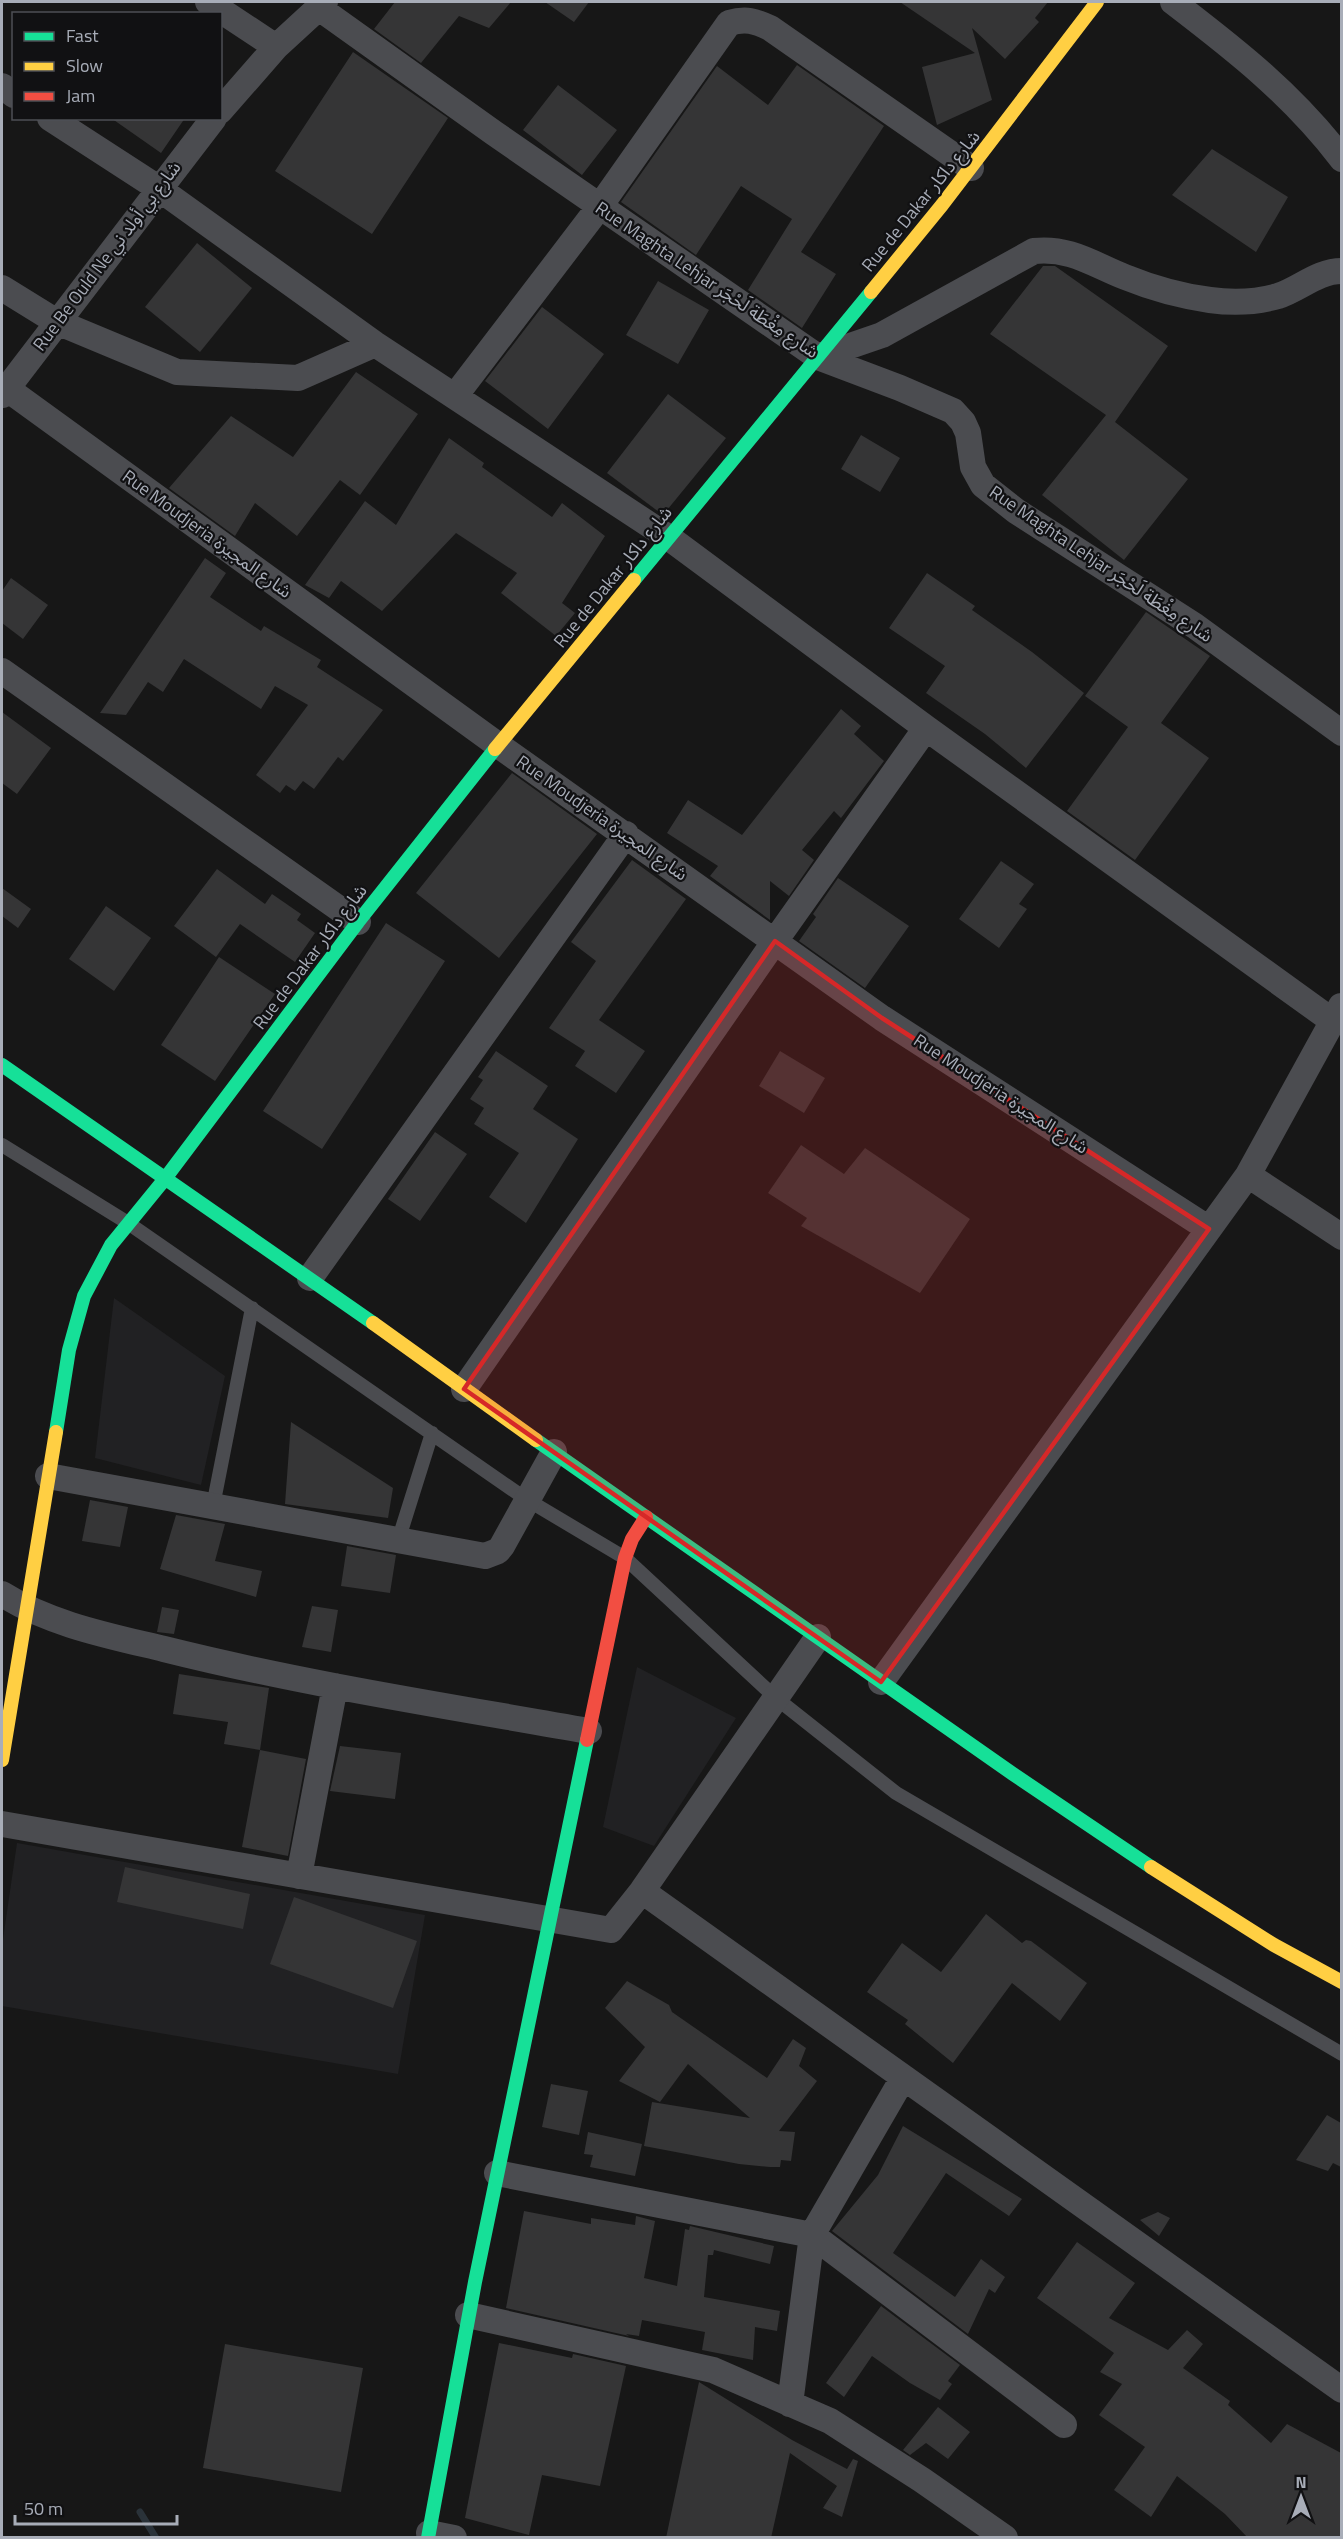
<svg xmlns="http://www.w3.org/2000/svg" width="1343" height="2539" viewBox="0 0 1343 2539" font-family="'Titillium Web','Noto Sans Arabic',sans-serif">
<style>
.built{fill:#212123}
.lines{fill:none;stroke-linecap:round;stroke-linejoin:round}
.stream{stroke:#2a3239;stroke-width:7}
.building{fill:#353536}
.lane{stroke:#4b4c50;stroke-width:14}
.street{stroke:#4b4c50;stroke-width:26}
.fast{stroke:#16e098;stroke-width:14}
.slow{stroke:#ffcf43;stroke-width:14}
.jam{stroke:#f24e42;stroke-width:14}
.marked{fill:#d62828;fill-opacity:0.2;stroke:#d62828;stroke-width:4.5;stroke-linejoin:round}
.labels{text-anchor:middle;stroke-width:4.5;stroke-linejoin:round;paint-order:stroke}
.street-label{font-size:18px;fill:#a8adb8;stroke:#111113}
</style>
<rect width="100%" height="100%" fill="#171717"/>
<path class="built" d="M114,1298l111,78 -24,109 -106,-27z
M637,1667l99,51 -82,128 -51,-19z
M17,1843l408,72 -27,159 -396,-68v-60z"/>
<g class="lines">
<path class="stream" d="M140,2512l16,26"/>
</g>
<path class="building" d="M395,2h116l-22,26 -30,-12 -38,47 -47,-34z
M545,2h44l-15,20z
M900,2h148l-13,16 4,4 -34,37 -33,-31 20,72 -55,25 -15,-58 53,-14z
M353,52l95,66 -76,116 -97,-63z
M797,65l87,61 -83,126 35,22 -34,54 -54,-38 44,-71 -51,-33 -45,69 -75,-53 96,-136 51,39z
M558,85l59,45 -35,45 -59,-45z
M111,118h74l-24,35z
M1212,149l76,48 -32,55 -84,-57z
M197,243l55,45 -52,64 -55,-45z
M1043,266h12l113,80 -53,76 73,57 -64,81 -82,-65 64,-80 -116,-81z
M658,281l51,29 -31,54 -52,-29z
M542,307l62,47 -56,75 -63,-48z
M356,372l62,42 -58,81 -20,-15 -43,56 -42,-33 -20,33 -66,-48 62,-72 62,41z
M668,394l58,44 -63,77 -56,-42z
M861,435l39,23 -20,34 -39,-23z
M449,438l35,25 -2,4 70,50 10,-14 43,33 -43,67 13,10 -19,23 -55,-43 16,-20 -61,-40 -74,78 -41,-30 -12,17 -24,-13 60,-84 31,24z
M205,558l21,15 -16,24 51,34 3,-5 57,34 -4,7 66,43 -40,51 -5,-4 -24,32 -11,-8 -8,10 -9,-6 -6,8 -24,-18 52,-70 -33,-19 -14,23 -77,-50 -21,33 -15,-10 -22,33 -26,-2z
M927,573l48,33 -3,4 60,42 52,41 -58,75 -41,-34 -59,-41 19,-27 -56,-38z
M11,578l37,27 -25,34 -21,-16v-32z
M1146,612l64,44 -49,67 48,35 -74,102 -68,-49 61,-84 -43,-31z
M841,709l20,17 -7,8 30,27 -43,57 -7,-7 -32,39 12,10 -25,36 -19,-15v39l-60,-44 8,-10 -51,-33 21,-33 54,35z
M2,712l49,36 -34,46 -15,-11z
M512,773l85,61 -98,124 -83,-65z
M632,860l54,39 -87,121 46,31 -29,42 -41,-27 10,-15 -36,-23 47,-67 -25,-19z
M1001,861l33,23 -15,20 8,5 -28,39 -40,-29z
M217,869l48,35 7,-10 29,20 -4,6 18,13 -20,29 -55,-38 -24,33 -42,-31z
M838,878l71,48 -44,62 -66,-47 17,-24 -3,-3z
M2,888l29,21 -13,19 -16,-12z
M106,906l45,32 -37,53 -45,-32z
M386,923l59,38 -123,188 -59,-38z
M219,957l56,37 -60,87 -54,-36z
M496,1051l52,35 -15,23 45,30 -52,84 -37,-26 30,-44 -45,-29 10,-16 -14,-9 13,-19 -5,-3z
M780,1051l45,27 -21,35 -45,-27z
M435,1132l32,22 -47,67 -32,-22z
M801,1145l43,29 21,-26 105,71 -50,74 -119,-67 6,-8 -39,-25z
M291,1422l102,66 -5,30 -103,-14z
M90,1500l38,7 -8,40 -38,-6z
M176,1515l49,9 -10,37 47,10 -6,26 -96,-28z
M347,1546l49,9 -6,38 -49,-7z
M312,1606l26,4 -7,42 -29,-5z
M162,1607l17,3 -5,24 -17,-2z
M179,1674l90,14 -9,62 -36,-6 4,-22 -55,-8z
M340,1746l61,7 -6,46 -65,-8z
M260,1750l46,9 -18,97 -46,-9z
M125,1867l125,27 -7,35 -126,-27z
M294,1897l123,44 -24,67 -123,-44z
M986,1914l36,29 4,-3 5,1 56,42 -27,38 -48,-38 -59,80 -48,-39 3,-4 -41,-28 35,-49 39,29z
M627,1981l42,24 3,7 95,66 26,-39 13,9 -7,18 18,15 -38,50 16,1 -4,29 -10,-1 -1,7h-10l-31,-3 -95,-18 8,-44 98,16 -62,-54 -28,38 -41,-21 26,-34 -40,-39z
M551,2084l37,7 -9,44 -37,-8z
M1327,2115l14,8v44l-8,-4 -5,8 -32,-11z
M903,2126l119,73 -13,17 -63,-43 -53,80 62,44 26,-38 24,18 -10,16 -6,-4 -21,45 -136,-103 46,-56z
M588,2132l54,12 -7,32 -45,-9 3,-12 -9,-1z
M524,2211l67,13v-6l44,7 1,-9 19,5 -11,57 33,8 8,-57 4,1 1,-4 84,20 -4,18 -56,-14 -1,5h-5l-4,42 76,14 -3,20 -22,-4 -2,33 -51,-10 3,-18 -63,-12 -3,16 -13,-2 3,2 -123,-28z
M1158,2212l12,6 -11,18 -19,-16z
M1077,2242l58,41 -26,35 59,32 19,-20 16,14 -20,24 47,33 -2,4 43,38 16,-19 54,29v85h-93l-23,-24 -48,-38 -26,41 -37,-27 31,-43 -46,-32 23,-31 -22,-12 14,-19 -77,-55z
M881,2306l79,59 -12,16 4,3 -12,16 -30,-17 -38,-27 -28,41 -18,-14z
M499,2343l73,15 1,-4 53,12 -26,120 -58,-11 -13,60 -64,-17z
M225,2344l138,24 -22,124 -138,-24z
M699,2382l93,58 55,29 6,-10 5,2 -16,56 -19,-9 14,-22 -47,-33 -19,85h-105z
M938,2407l32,25 -22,27 -22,-16 -16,12 -7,-5z"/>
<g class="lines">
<path class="lane" d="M2,1145l126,78 398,276 99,59 151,140 120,95 446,261
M213,1506l39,-198
M398,1541l34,-108"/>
<path class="street" d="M208,2l68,45
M1173,2c64,49 119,92 169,157
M319,8l175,125 324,224 82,31 53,23 10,11 5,11 5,34 10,18 33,26 179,115 147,107
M2,86l12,9
M220,111l56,-64 49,-45
M50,118l108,70 217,156 293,193 258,191 408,294
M2,288l55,34 120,50 121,6 77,-34
M818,357l64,-22 152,-84c36,-4 60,14 91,26 27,11 56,19 85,23 22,3 47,2 68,-4 22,-7 39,-25 64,-25
M6,388l492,357 384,273 327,211
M2,395l212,-277
M455,396l145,-190 129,-183c17,-5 26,-2 41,5l201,140
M2,671l356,251
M1248,1175l94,62
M310,1278l316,-444
M464,1389l311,-448 151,-213
M48,1476l437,80 13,-5 4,-5 52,-94
M2,1594c47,30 108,42 162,55 140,35 283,57 425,82
M881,1682l367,-507 93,-169
M2,1824l609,106 31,-39 176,-254
M299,1876l36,-190
M642,1891l700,499
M497,2173l315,62 252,190
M468,2315l245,55 117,51 92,59 83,58
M790,2404l22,-169 91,-157
M429,2533l25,5"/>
<path class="fast" d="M634,580l237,-288
M2,1065l371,258
M56,1432l13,-82 15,-54 27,-51 53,-65 194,-258 137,-173
M536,1440l477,334 138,93
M428,2538l47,-256 112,-542"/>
<path class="slow" d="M871,292l71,-87 155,-203
M495,749l139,-169
M373,1323l163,117
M2,1760l54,-328
M1151,1867l123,78 68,37"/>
<path class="jam" d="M587,1740l38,-182 7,-19 14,-22"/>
</g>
<path class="marked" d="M775,941l107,77 327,211 -328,453 -417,-293z"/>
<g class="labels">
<g class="street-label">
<text transform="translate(921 201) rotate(-51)" y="6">Rue de Dakar شارع داكار</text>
<text transform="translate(107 256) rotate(-53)" y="6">Rue Be Ould Ne شارع بي أولد ني</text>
<text transform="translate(707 280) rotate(34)" y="6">Rue Maghta Lehjar شارع مِغْطَة لَحْجَر</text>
<text transform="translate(207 534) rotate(36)" y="6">Rue Moudjeria شارع المجيرة</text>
<text transform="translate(1101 564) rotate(34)" y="6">Rue Maghta Lehjar شارع مِغْطَة لَحْجَر</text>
<text transform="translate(613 577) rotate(-51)" y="6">Rue de Dakar شارع داكار</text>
<text transform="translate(602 818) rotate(35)" y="6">Rue Moudjeria شارع المجيرة</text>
<text transform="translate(310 957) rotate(-53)" y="6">Rue de Dakar شارع داكار</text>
<text transform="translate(1001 1094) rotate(33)" y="6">Rue Moudjeria شارع المجيرة</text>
</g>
</g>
<rect width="1343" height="2539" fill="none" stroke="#a8adb8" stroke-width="6"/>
<rect x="12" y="12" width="210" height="108" fill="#111113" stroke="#4d4f55" stroke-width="1.5"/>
<rect x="24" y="32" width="30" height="9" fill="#16e098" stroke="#4d4f55" stroke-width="1.5"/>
<text x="66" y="42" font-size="18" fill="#a8adb8">Fast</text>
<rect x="24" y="62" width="30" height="9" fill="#ffcf43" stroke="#4d4f55" stroke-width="1.5"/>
<text x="66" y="72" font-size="18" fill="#a8adb8">Slow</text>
<rect x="24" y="92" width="30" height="9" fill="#f24e42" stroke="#4d4f55" stroke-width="1.5"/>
<text x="66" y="102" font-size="18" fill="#a8adb8">Jam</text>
<g transform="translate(1301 2497)" stroke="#111113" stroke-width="4.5" paint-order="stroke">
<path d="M0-4.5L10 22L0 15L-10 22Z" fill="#a8adb8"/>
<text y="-9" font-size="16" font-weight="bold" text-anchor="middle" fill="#a8adb8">N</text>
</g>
<path d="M15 2515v9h162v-9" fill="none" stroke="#a8adb8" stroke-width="3"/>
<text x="24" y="2515" font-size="18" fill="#a8adb8" stroke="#111113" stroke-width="4.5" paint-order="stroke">50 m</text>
</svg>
